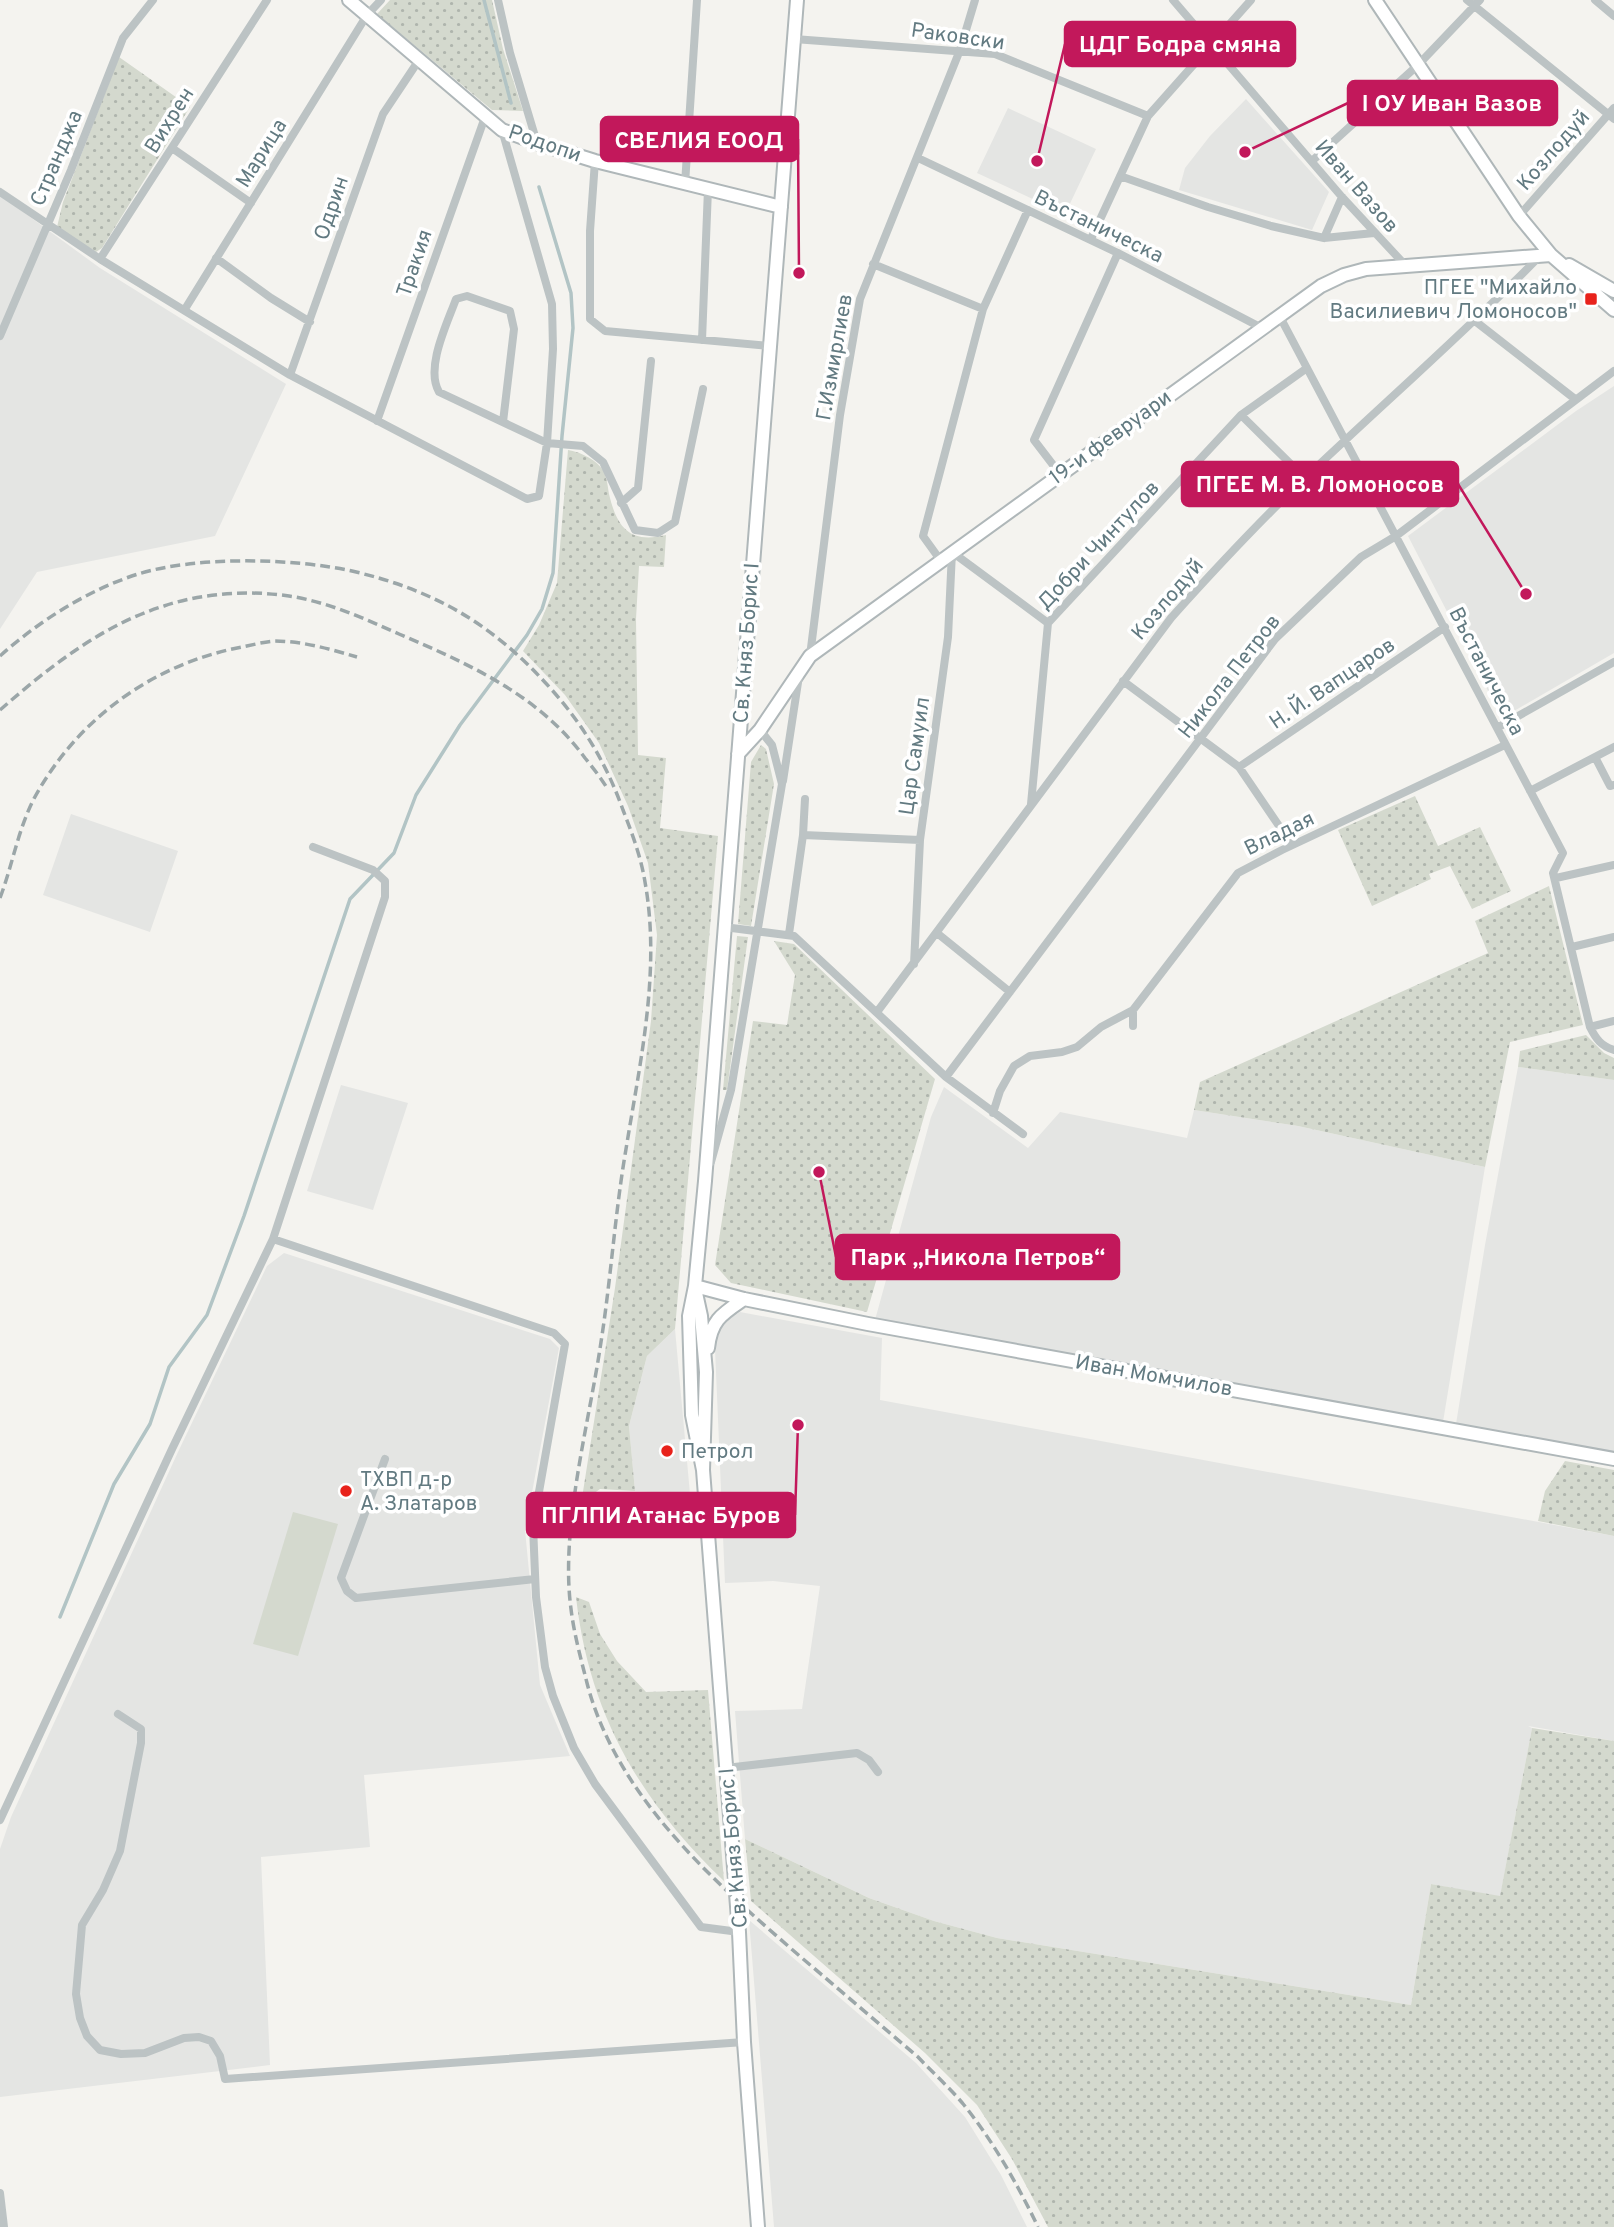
<svg xmlns="http://www.w3.org/2000/svg" width="1614" height="2227" viewBox="0 0 1614 2227" font-family="Overpass,sans-serif">
<style>
.built{fill:#e4e5e3}
.green{fill:url(#green-dots)}
.pitch{fill:#d4d9ce}
.lines{fill:none;stroke-linecap:round;stroke-linejoin:round}
.stream{stroke:#b2c4c5;stroke-width:3.5}
.secondary-casing{stroke:#afb7b9;stroke-width:16}
.street{stroke:#bcc3c4;stroke-width:8}
.secondary{stroke:#fff;stroke-width:12}
.rail{stroke:#9ba6a8;stroke-width:3.5;stroke-dasharray:10 5;stroke-linecap:butt}
.poi-dot{fill:#e8221b;stroke:#fff;stroke-width:2.5}
.labels{text-anchor:middle;stroke-width:7;stroke-linejoin:round;paint-order:stroke}
.street-label{font-size:21px;fill:#627a81;stroke:#fff}
.poi-label{font-size:21px;fill:#627a81;stroke:#fff;text-anchor:start}
.leader{fill:none;stroke:#c2185b;stroke-width:2.5}
.callout-dot{fill:#c2185b;stroke:#fff;stroke-width:2.5}
.callout{fill:#c2185b;stroke:#c2185b;stroke-width:2.5}
.callout-label{font-size:23px;text-anchor:middle;font-weight:bold;fill:#fff}
</style>
<defs>
<pattern id="green-dots" width="8" height="8" patternUnits="userSpaceOnUse" patternTransform="scale(1.75)"><rect width="8" height="8" fill="#d4d9ce"/><path d="M2 2h.1M6 6h.1" fill="none" stroke="#afb5ad" stroke-width="1.8" stroke-linecap="round"/></pattern>
</defs>
<rect width="100%" height="100%" fill="#f4f3ef"/>
<path class="built" d="M1246,99l83,93 -17,38 -133,-40 6,-22 25,-32z
M1008,108l88,41 -31,65 -88,-41z
M0,195l100,73 186,116 -71,152 -178,36 -37,57z
M1614,386v267l-112,65 -94,-182 168,-125z
M71,814l107,37 -28,81 -107,-37z
M1518,1067l96,13v372l-158,-28 29,-179z
M341,1085l67,18 -35,107 -66,-19z
M944,1087l84,61 32,-36 127,26 7,-28 104,16 187,41 -42,255 -568,-102 56,-203z
M284,1253l266,86 9,9 -34,182 15,155 30,71 -206,19 6,72 -109,10 9,208 -270,32v-248l11,-32 167,-365 89,-186z
M740,1312l142,26 -2,62 734,136v205l-86,-15 4,2 -32,169 -69,-13 -20,121 -414,-67 -63,-17 -65,-23 -124,-59 -10,-128 67,-2 18,-123 -47,-5 -48,2 -10,-234 3,-20 7,-8z
M675,1329l15,165 -55,-3 -6,-65 18,-70z
M749,1920l167,143 49,54 36,58 26,52h-253z"/>
<path class="green" d="M390,0h102l11,49 20,62 -31,-1 -115,-96z
M119,57l71,50 -88,141 -6,4 -39,-25 6,-25z
M568,450c12,2 30,10 36,22 3,6 4,16 5,22 8,34 21,50 57,41l-2,32 -25,-1 -3,53 2,136 28,3 -6,70 58,8 -43,493 -28,27 -18,70 6,65 -35,-2 -14,10 -4,-1 33,-210 36,-267 6,-86 -9,-72 -20,-57 -29,-63 -34,-48 -42,-44 16,-26 18,-42z
M761,745l5,4 8,35 -23,142 -13,-2 13,-162z
M1415,796l23,50 42,-19 31,64 -39,18 -22,-43 -21,8 2,5 -59,27 -34,-76z
M1549,886l34,139 -73,17 -25,125 -187,-41 -104,-16 6,-28 288,-129 -13,-32z
M737,936l11,1 -21,153h-4z
M774,941l20,3 141,135 -68,233 -136,-29 -16,-18 38,-244 34,4 8,-50z
M1586,1035l18,18 10,5v22l-96,-13 2,-16z
M1565,1461l49,9v66l-76,-15 7,-30z
M576,1597l13,5 11,32 17,27 29,31 62,-2 16,191c-84,-80 -135,-167 -148,-284z
M1532,1728l82,13v486h-566l-36,-68 -35,-54 -52,-52 -174,-152 -6,-62 124,59 65,23 63,17 414,67 20,-121 69,12z"/>
<path class="pitch" d="M293,1512l45,12 -40,132 -45,-12z"/>
<g class="lines">
<path class="stream" d="M484,0l27,103
M60,1617l54,-133 36,-60 19,-57 38,-52 37,-99 106,-317 44,-46 22,-58 44,-70 67,-90 15,-26 11,-36 9,-137 11,-108 -2,-35 -32,-106"/>
<g class="secondary-casing">
<path id="secondary" d="M349,0l153,130 35,13 58,18 186,46
M1375,0l144,216 32,39 63,55
M1569,265l45,26
M738,754l22,-24 50,-74 511,-370 23,-11 22,-6 185,-14
M695,1286l49,13 124,25 746,135
M696,1293l5,23 5,56 -3,98 36,462 5,110 14,185
M708,1348c3,-28 14,-34 36,-49
M703,1470l-11,-55 -3,-99 6,-30 10,-105 92,-1181"/>
</g>
<path class="street" d="M498,0l12,53 27,90
M1173,0l169,197 64,69
M1467,0l147,119
M1595,0l19,16
M794,39l201,15 153,62
M172,148l79,55
M918,158l200,95 144,75
M595,161l-5,70v88l15,12 165,15
M1312,161l106,-96 62,-65
M1120,176l88,31 63,19 53,12 50,-5
M685,184l12,-184
M0,192l100,67 190,116 237,124 12,-3 8,-53 6,-94 -1,-45 -50,-174
M1519,216l95,-108
M1324,238l18,-41
M1091,239l57,-123 103,-116
M216,258l55,40 39,24
M100,259l167,-259
M873,264l110,45
M185,309l182,-294 14,-15
M1279,315l284,538 -10,20 37,154c6,12 11,19 24,23
M1475,321l100,78
M0,336l71,-166 52,-132 30,-38
M702,340l6,-151
M290,375l93,-261 36,-54
M1241,415l64,63
M377,421l108,-304
M503,422l11,-93 -4,-18 -43,-15 -11,3c-9,25 -31,69 -17,93l108,51 36,3 20,16 32,68 23,3 17,-11 28,-133
M1060,474l-26,-34 84,-187
M621,503l17,-15 13,-127
M952,552l96,71
M941,561l-18,-25 60,-227 45,-99
M810,656l30,-241 20,-116 100,-249 15,-50
M1123,681l116,86 53,78
M1497,728l117,-66
M1595,757l15,29 4,-1
M1239,767l206,-140
M783,781l16,-105
M1530,791l84,-44
M1031,804l17,-181 193,-208 66,-47
M803,835l117,5
M1556,878l58,-13
M724,927l70,9 152,141 77,57
M937,933l73,59
M789,934l14,-99 2,-36
M1572,947l42,-10
M914,964l6,-124 28,-203 4,-85
M877,1012l294,-394c44,-49 89,-97 136,-142 77,-73 157,-143 232,-219
M1133,1026v-16l105,-137 44,-23 223,-105
M1590,1027l24,-6
M946,1077l329,-438 86,-82 35,-21 218,-165
M993,1113l7,-22 14,-25 16,-10 32,-4 15,-5 24,-20 32,-17
M711,1162l20,-72 51,-306 -10,-39 -12,-15
M273,1239l281,94 11,11 -32,182 3,71 9,70 8,29 21,52 21,36 106,143 38,5
M385,1459l-44,119 6,13 9,7 179,-19
M118,1714l23,15v14l-21,108 -17,39 -21,35 -6,69 4,24 7,18 13,14 21,4 24,-1 39,-15 15,-1 12,4 9,15 5,23 519,-37
M726,1768l131,-15 12,7 9,12
M0,1820l172,-371 101,-210 112,-342v-16l-12,-11 -60,-23
M0,2193l4,34"/>
<use href="#secondary" class="secondary"/>
<path class="rail" d="M0,656c39,-35 88,-66 138,-82 58,-18 155,-16 214,-3 85,20 142,54 200,119 32,36 55,75 71,120 9,23 18,47 22,72 16,89 -5,180 -19,267 -11,64 -15,129 -25,193 -12,82 -41,186 -30,267 3,25 10,50 16,74 29,112 124,196 208,269 41,35 82,70 123,105 15,16 32,31 46,48 29,36 54,80 74,122
M0,710c48,-42 102,-85 164,-104 38,-13 85,-16 125,-10 39,6 74,22 110,38 70,30 140,61 186,124 8,10 16,20 22,30
M0,898c14,-37 19,-76 40,-110 44,-74 117,-125 202,-141 10,-2 21,-5 32,-6 28,0 56,8 83,16"/>
</g>
<g class="poi-dot">
<rect x="1584" y="292" width="14" height="14" rx="3.5"/>
<circle cx="667" cy="1451" r="7"/>
<circle cx="346" cy="1491" r="7"/>
</g>
<g class="labels">
<g class="street-label">
<text transform="translate(958 36) rotate(8)" y="7">Раковски</text>
<text transform="translate(169 120) rotate(-58)" y="7">Вихрен</text>
<text transform="translate(545 143) rotate(19)" y="7">Родопи</text>
<text transform="translate(1553 150) rotate(-49)" y="7">Козлодуй</text>
<text transform="translate(261 153) rotate(-58)" y="7">Марица</text>
<text transform="translate(56 158) rotate(-67)" y="7">Странджа</text>
<text transform="translate(1357 186) rotate(49)" y="7">Иван Вазов</text>
<text transform="translate(331 208) rotate(-71)" y="7">Одрин</text>
<text transform="translate(1099 226) rotate(26)" y="7">Въстаническа</text>
<text transform="translate(414 263) rotate(-71)" y="7">Тракия</text>
<text transform="translate(834 357) rotate(-80)" y="7">Г.Измирлиев</text>
<text transform="translate(1110 437) rotate(-36)" y="7">19-и февруари</text>
<text transform="translate(1098 545) rotate(-47)" y="7">Добри Чинтулов</text>
<text transform="translate(1167 599) rotate(-50)" y="7">Козлодуй</text>
<text transform="translate(746 643) rotate(-86)" y="7">Св. Княз Борис I</text>
<text transform="translate(1487 671) rotate(63)" y="7">Въстаническа</text>
<text transform="translate(1229 676) rotate(-52)" y="7">Никола Петров</text>
<text transform="translate(1332 683) rotate(-34)" y="7">Н. Й. Вапцаров</text>
<text transform="translate(914 756) rotate(-82)" y="7">Цар Самуил</text>
<text transform="translate(1279 833) rotate(-26)" y="7">Владая</text>
<text transform="translate(1154 1375) rotate(10)" y="7">Иван Момчилов</text>
<text transform="translate(733 1848) rotate(-95)" y="7">Св. Княз Борис I</text>
</g>
<g class="poi-label">
<text x="1577" y="294" text-anchor="end">ПГЕЕ "Михайло<tspan x="1577" dy="24">Василиевич Ломоносов"</tspan></text>
<text x="681" y="1458">Петрол</text>
<text x="360" y="1486">ТХВП д-р<tspan x="360" dy="24">А. Златаров</tspan></text>
</g>
</g>
<path class="leader" d="M1037 161L1065 44M1245 152L1348 103M799 273L798 139M1526 594L1458 484M819 1172L836 1257M798 1425L795 1515"/>
<g class="callout-dot">
<circle cx="1037" cy="161" r="7"/>
<circle cx="1245" cy="152" r="7"/>
<circle cx="799" cy="273" r="7"/>
<circle cx="1526" cy="594" r="7"/>
<circle cx="819" cy="1172" r="7"/>
<circle cx="798" cy="1425" r="7"/>
</g>
<g class="callout">
<rect x="1065" y="22" width="230" height="44" rx="7"/>
<rect x="1348" y="81" width="209" height="44" rx="7"/>
<rect x="601" y="117" width="197" height="44" rx="7"/>
<rect x="1182" y="462" width="276" height="44" rx="7"/>
<rect x="836" y="1235" width="283" height="44" rx="7"/>
<rect x="527" y="1493" width="268" height="44" rx="7"/>
</g>
<g class="callout-label">
<text x="1180" y="52">ЦДГ Бодра смяна</text>
<text x="1452" y="111">I ОУ Иван Вазов</text>
<text x="699" y="148">СВЕЛИЯ ЕООД</text>
<text x="1320" y="492">ПГЕЕ М. В. Ломоносов</text>
<text x="978" y="1265">Парк „Никола Петров“</text>
<text x="661" y="1523">ПГЛПИ Атанас Буров</text>
</g>
</svg>
